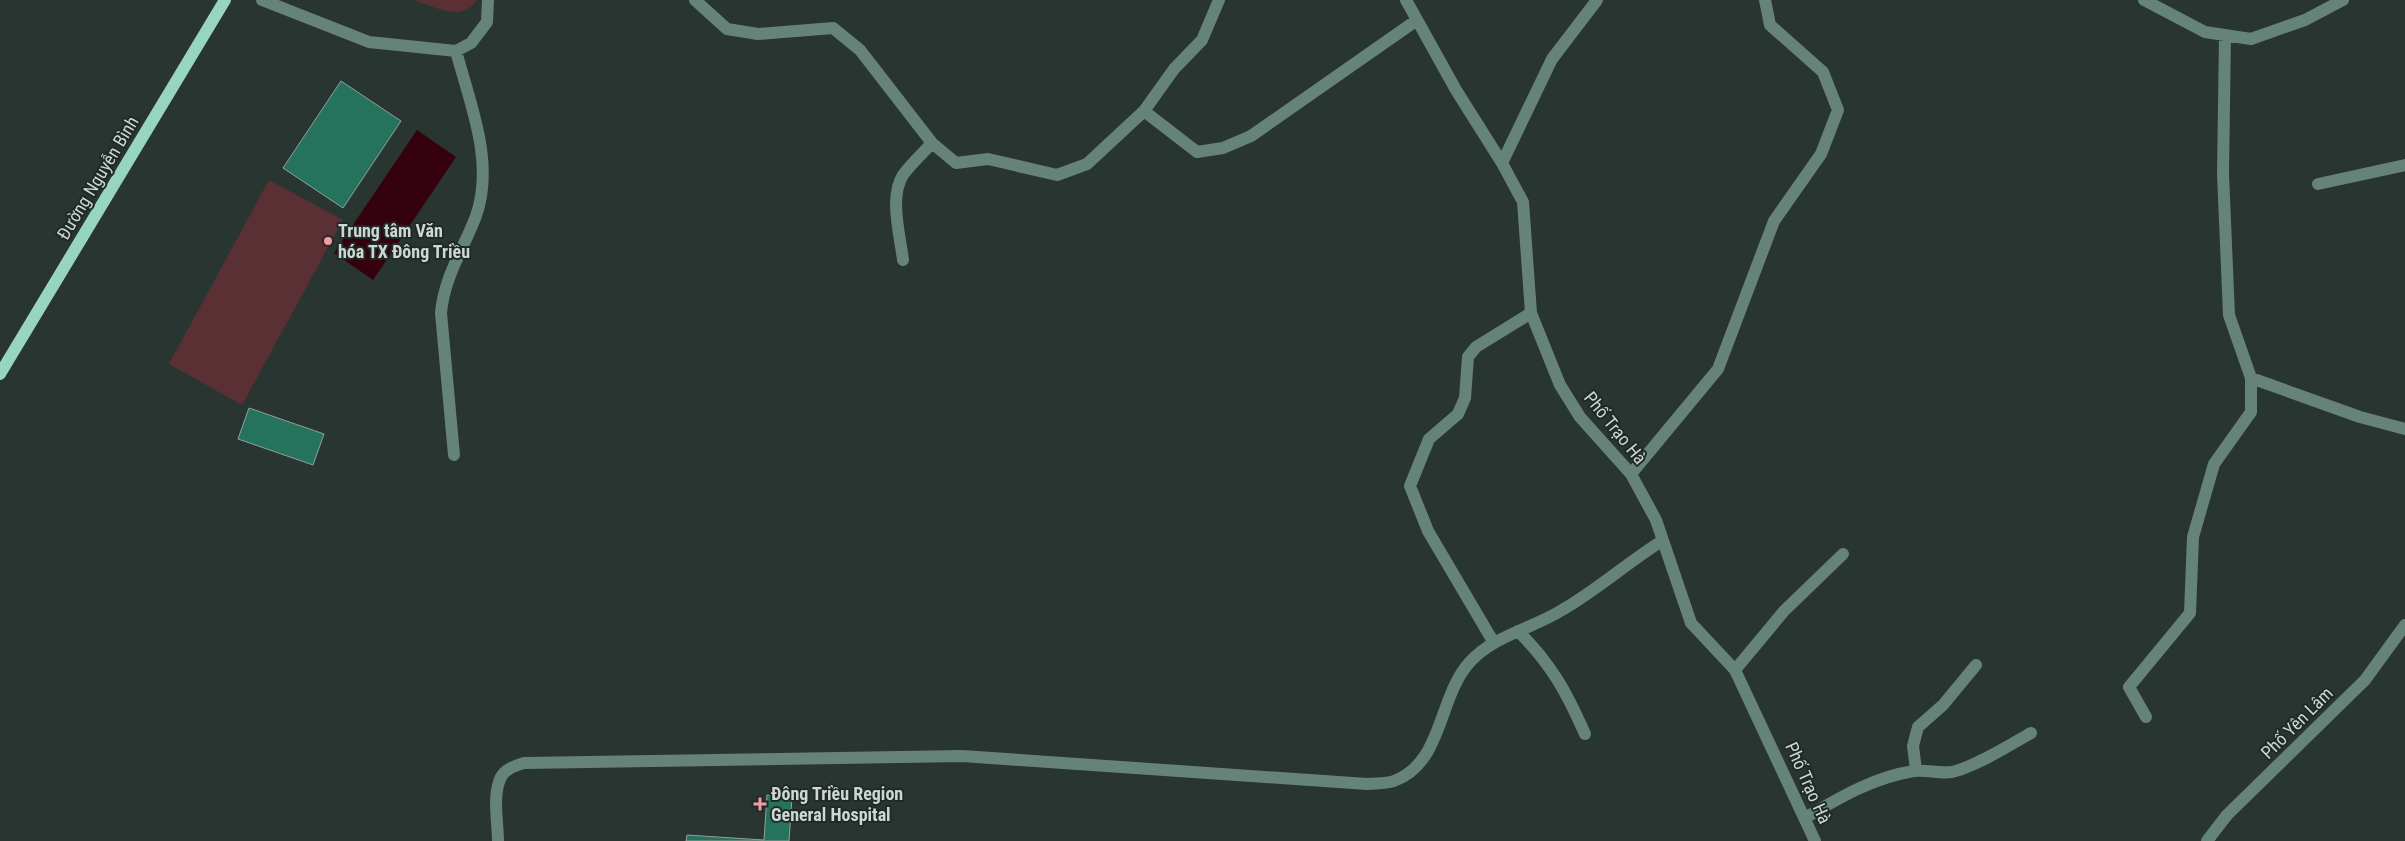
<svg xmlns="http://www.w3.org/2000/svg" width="2405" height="841" viewBox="0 0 2405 841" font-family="'Roboto Condensed',sans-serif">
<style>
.green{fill:#5a3035}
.water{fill:#35010e}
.building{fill:#26735d;stroke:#92a09b}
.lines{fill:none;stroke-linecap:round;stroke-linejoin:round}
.minor{stroke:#668379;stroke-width:12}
.major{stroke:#97d5bf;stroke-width:12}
.poi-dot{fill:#f49aa4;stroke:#1f2b26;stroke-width:2}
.labels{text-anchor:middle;stroke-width:4;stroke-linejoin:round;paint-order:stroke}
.street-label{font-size:18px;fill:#cfd6d3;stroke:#1f2b26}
.poi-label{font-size:18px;font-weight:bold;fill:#cfd6d3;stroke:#1f2b26;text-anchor:start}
</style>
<rect width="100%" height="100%" fill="#293530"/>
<path class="green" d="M414,0h63c-15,23 -42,7 -63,0z
M269,180l74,40 -101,185 -73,-41z"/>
<path class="water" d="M417,130l39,27 -83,123 -39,-27z"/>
<path class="building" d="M341,81l60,40 -58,87 -60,-40z
M249,408l75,26 -11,31 -75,-26z
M767,795l25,2 -3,44h-103l1,-6 77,5z"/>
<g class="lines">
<path class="minor" d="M262,0l107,42 87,9 15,-8 16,-21 1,-22
M695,0l32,29 31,5 75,-6 27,22 72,93 24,20 32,-4 69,16 30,-11 57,-53 53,41 26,-4 28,-12 166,-116
M1406,0l50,90 46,73 21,39 8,111 29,72 20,32 51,57 25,46 35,103 44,47 80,171
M2144,0l61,32 46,7 54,-19 38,-20
M1144,111l30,-42 28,-29 17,-40
M1502,163l50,-104 45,-59
M2318,184l87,-19
M903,260c-3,-25 -14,-63 0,-85 8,-11 20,-22 29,-32
M2251,378l109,39 45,12
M454,455l-13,-142c3,-36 23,-65 35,-97 19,-54 -6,-112 -20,-165
M1631,474l87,-105 56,-148 47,-67 17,-44 -15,-38 -53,-47 -5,-25
M1518,631c33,33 48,60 67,103
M1494,643l-66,-112 -18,-45 19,-47 29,-25 7,-16 3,-41 8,-10 55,-34
M1735,670l49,-59 59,-57
M2146,717l-17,-30 61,-74 3,-76 21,-73 37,-52v-34l-22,-63 -6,-141 2,-139
M1916,770l-3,-24 5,-19 25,-22 33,-40
M1805,818c34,-20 69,-41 109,-47 15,-2 30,5 45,-1 26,-9 49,-24 72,-37
M498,841c0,-19 -6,-46 3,-64 4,-8 14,-11 23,-14l438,-7 405,28c8,-1 19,0 27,-3 49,-18 44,-83 75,-118 25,-28 63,-34 93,-53 35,-20 66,-48 100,-69
M2207,841l20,-26 138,-135 40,-55"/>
<path class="major" d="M0,374l225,-374"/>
</g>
<g class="poi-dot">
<circle cx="328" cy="241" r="5"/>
<path d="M757.5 796.5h5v5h5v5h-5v5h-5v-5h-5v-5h5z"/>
</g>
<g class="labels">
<g class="street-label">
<text transform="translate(98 178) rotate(-59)" y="6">Đường Nguyễn Bình</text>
<text transform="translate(1615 428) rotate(51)" y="6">Phố Trạo Hà</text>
<text transform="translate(2297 723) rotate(-45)" y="6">Phố Yên Lâm</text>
<text transform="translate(1808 783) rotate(66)" y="6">Phố Trạo Hà</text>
</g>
<g class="poi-label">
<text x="338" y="237">Trung tâm Văn<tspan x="338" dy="21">hóa TX Đông Triều</tspan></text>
<text x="771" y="800">Đông Triều Region<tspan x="771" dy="21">General Hospital</tspan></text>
</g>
</g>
</svg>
